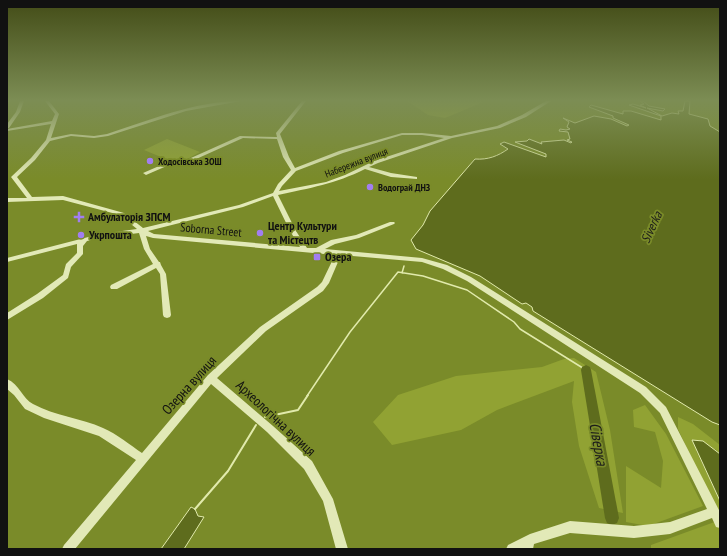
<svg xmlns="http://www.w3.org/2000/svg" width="727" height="556" viewBox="0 0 727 556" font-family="'PT Sans Narrow',sans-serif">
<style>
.green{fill:#91a233}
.water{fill:#5e6c1d;stroke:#e1eaac}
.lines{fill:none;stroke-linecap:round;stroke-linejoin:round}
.stream-far2{stroke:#e1eaac;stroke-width:1}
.stream-far1{stroke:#e1eaac;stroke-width:1.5}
.stream{stroke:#e1eaac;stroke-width:2}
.river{fill:#5e6c1d;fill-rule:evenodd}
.minor{fill:#e2e9b7;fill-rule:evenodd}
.poi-dot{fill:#a27ef1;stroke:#7a8b29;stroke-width:1.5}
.labels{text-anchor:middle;stroke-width:3.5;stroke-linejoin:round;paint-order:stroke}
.far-poi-label{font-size:10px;font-weight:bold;fill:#111;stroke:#7a8b29;text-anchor:start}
.far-street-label{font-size:10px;fill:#111;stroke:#7a8b29}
.poi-label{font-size:12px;font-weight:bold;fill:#111;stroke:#7a8b29;text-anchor:start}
.street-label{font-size:12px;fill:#111;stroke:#7a8b29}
.water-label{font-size:13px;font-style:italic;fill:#1c1c1a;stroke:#7a8b29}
.near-street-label{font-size:14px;fill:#111;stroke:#7a8b29}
.near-water-label{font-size:16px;font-style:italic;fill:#1c1c1a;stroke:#7a8b29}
</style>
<rect width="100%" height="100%" fill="#7a8b29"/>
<path class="green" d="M407,101h79l-41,17 -17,-3z
M167,139l33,13 -22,12 -34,-14z
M574,358l22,14 14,58 13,83 -24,-5 -20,-62 -7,-44 2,-21 -77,29 -36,20 -69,15 -19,-23 25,-27 58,-19 86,-9 22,-8z
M645,405l21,29 37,72 -55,20 -22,-4v-56l35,22 2,-27 -8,-29 -21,-5 -1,-17z
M678,417l15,7 27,21v9l-5,-5 -19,2 24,50v17l-42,-89z
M720,520v29h-69v-4z"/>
<path class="water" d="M640,101h3l6,5 16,3 -2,2 -16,-3 15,8 10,-3 7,1 -1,-3h5l2,-10h5l-1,13 19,5 2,7 10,6v293l-8,-3 -179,-111 -1,-4 -6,-4 -4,1 -42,-28 -64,-27 -5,-9 12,-15 7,-14 45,-52c13,1 23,-3 33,-10l-8,-5 4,-2 42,15v-3l-31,-12 12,-1 2,-2 13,5 -1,-2 23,-2 7,3 1,-1 -5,-2 3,-1 -2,-7 -9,-1 1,-2 6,1 4,-1 -3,-2 2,-5 -6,-4 12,5 19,-7 17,3 16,7 2,-1 -16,-7v-2l-24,-9 2,-2 32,9v-3h8l30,9v-4l-32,-11 4,-1 13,4 -6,-3 4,-1z
M692,440l11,1 17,13v47z
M191,507l4,2 3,7 6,1 -20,32h-23z"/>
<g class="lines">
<path class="stream-far2" d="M7,102l2,-1"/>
<path class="stream-far1" d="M402,273l2,-7
M307,396l43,-64 48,-60 25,4 44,14 47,32 6,7 66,41"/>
<path class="stream" d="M265,417l33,-7 10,-15
M195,509l33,-38 28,-46"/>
<path class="river" d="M586,365l4,2 1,3 28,148 -2,5 -5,2 -5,-2 -2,-5 -24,-148 1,-3z"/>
<path class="minor" d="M20,101h4l-4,11 -11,16h-2v-4l9,-12z
M45,101h4l10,13 -8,24 20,-4 23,2 13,-2c43,-14 88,-33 134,-33l-55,10 -78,25 -14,2 -23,-2 -21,5 -15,19 -18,17 15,20 31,-1 61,17 19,15 96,-23 34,-12 5,-9 13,-14 -8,-13 -6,-18 -34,-1 -58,26 -16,1 -23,10 -3,-2 23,-10 16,-1 58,-26 37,1 -1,-4 26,-32h4l-26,33 9,23 6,11 44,-17 63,-18h20l29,3 46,-10 25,-11 24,-14h5l-25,16 -26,11 -48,10 -74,25 -9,4 22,6 26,4v2l-26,-2 -26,-8c-30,15 -55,19 -87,26l18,36 11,17h9l15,-8 25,-5 34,-13h4l1,1 -1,1 -35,14 -24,6 -10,5 97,9 25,7 24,12 175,110 20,20 54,105v16l-4,-1 -4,-9 -42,16 -36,4 -64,-5 -36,11 -1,5h-27l2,-4 22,-11 40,-13 64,5 36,-4 37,-13 -47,-96 -20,-20 -173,-112 -24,-12 -21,-7 -81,-7 -12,28 -6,8 -57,40 -49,47 56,48 39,35 21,38 15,50h-12l-13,-48 -19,-32 -37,-37 -56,-48 -136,165h-13l2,-4 72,-85 -37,-24 -55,-18 -19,-9 -11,-14 -7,-6v-10c12,5 16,20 26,25 22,12 48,14 70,24 14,6 27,17 39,25l66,-78 52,-48 57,-40 5,-5 13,-27 -182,-17 -7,-2 4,13 9,13h1l1,3 5,9 5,41 -1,2 -3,1 -3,-1 -1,-2 -3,-41 -4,-6 -39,21h-6l-1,-2 1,-2 42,-21 -9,-15 -5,-16 -39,5 -13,3 -4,5v8l-12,13 -3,11 -25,20 -36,22v-7l30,-19 26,-19 3,-11 11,-11v-9l-70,18v-4l93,-24 37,-5 -17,-14 -57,-15 -56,2v-4h20l-16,-21 20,-19 15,-18 5,-16 -44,7v-2l45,-8 3,-7zM402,135h20l22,3 -70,23 -29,14 -19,7 -47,9 3,-5 14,-15 47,-18zM273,196l17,35 10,16 -146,-13 -6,-3 95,-24z"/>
</g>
<linearGradient id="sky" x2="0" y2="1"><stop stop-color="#434c17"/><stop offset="0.56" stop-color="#7c8d54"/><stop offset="1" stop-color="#7c8d54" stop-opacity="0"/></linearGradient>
<rect width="727" height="179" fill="url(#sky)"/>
<g class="poi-dot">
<circle cx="150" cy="161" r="4"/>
<circle cx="370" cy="187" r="4"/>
<path d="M77 211h4v4h4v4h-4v4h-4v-4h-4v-4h4z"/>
<circle cx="260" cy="233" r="4"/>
<circle cx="81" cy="235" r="4"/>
<rect x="313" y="253" width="8" height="8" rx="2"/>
</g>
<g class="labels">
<g class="far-poi-label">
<text x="158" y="165">Ходосівська ЗОШ</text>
<text x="378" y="191">Водограй ДНЗ</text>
</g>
<g class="far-street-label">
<text transform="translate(356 162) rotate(-21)" y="4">Набережна вулиця</text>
</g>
<g class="poi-label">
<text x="88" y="221">Амбулаторія ЗПСМ</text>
<text x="268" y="230">Центр Культури<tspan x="268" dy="14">та Містецтв</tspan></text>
<text x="89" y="239">Укрпошта</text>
<text x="325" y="261">Озера</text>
</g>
<g class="street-label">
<text transform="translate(211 230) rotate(5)" y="4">Soborna Street</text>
</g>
<g class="water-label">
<text transform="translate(651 227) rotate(-65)" y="5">Siverka</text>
</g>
<g class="near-street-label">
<text transform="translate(189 385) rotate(-48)" y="5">Озерна вулиця</text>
<text transform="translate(276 418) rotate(43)" y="5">Археологічна вулиця</text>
</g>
<g class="near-water-label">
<text transform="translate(599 444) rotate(80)" y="6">Сіверка</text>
</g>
</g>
<rect width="727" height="556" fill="none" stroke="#111111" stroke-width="16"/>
</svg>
